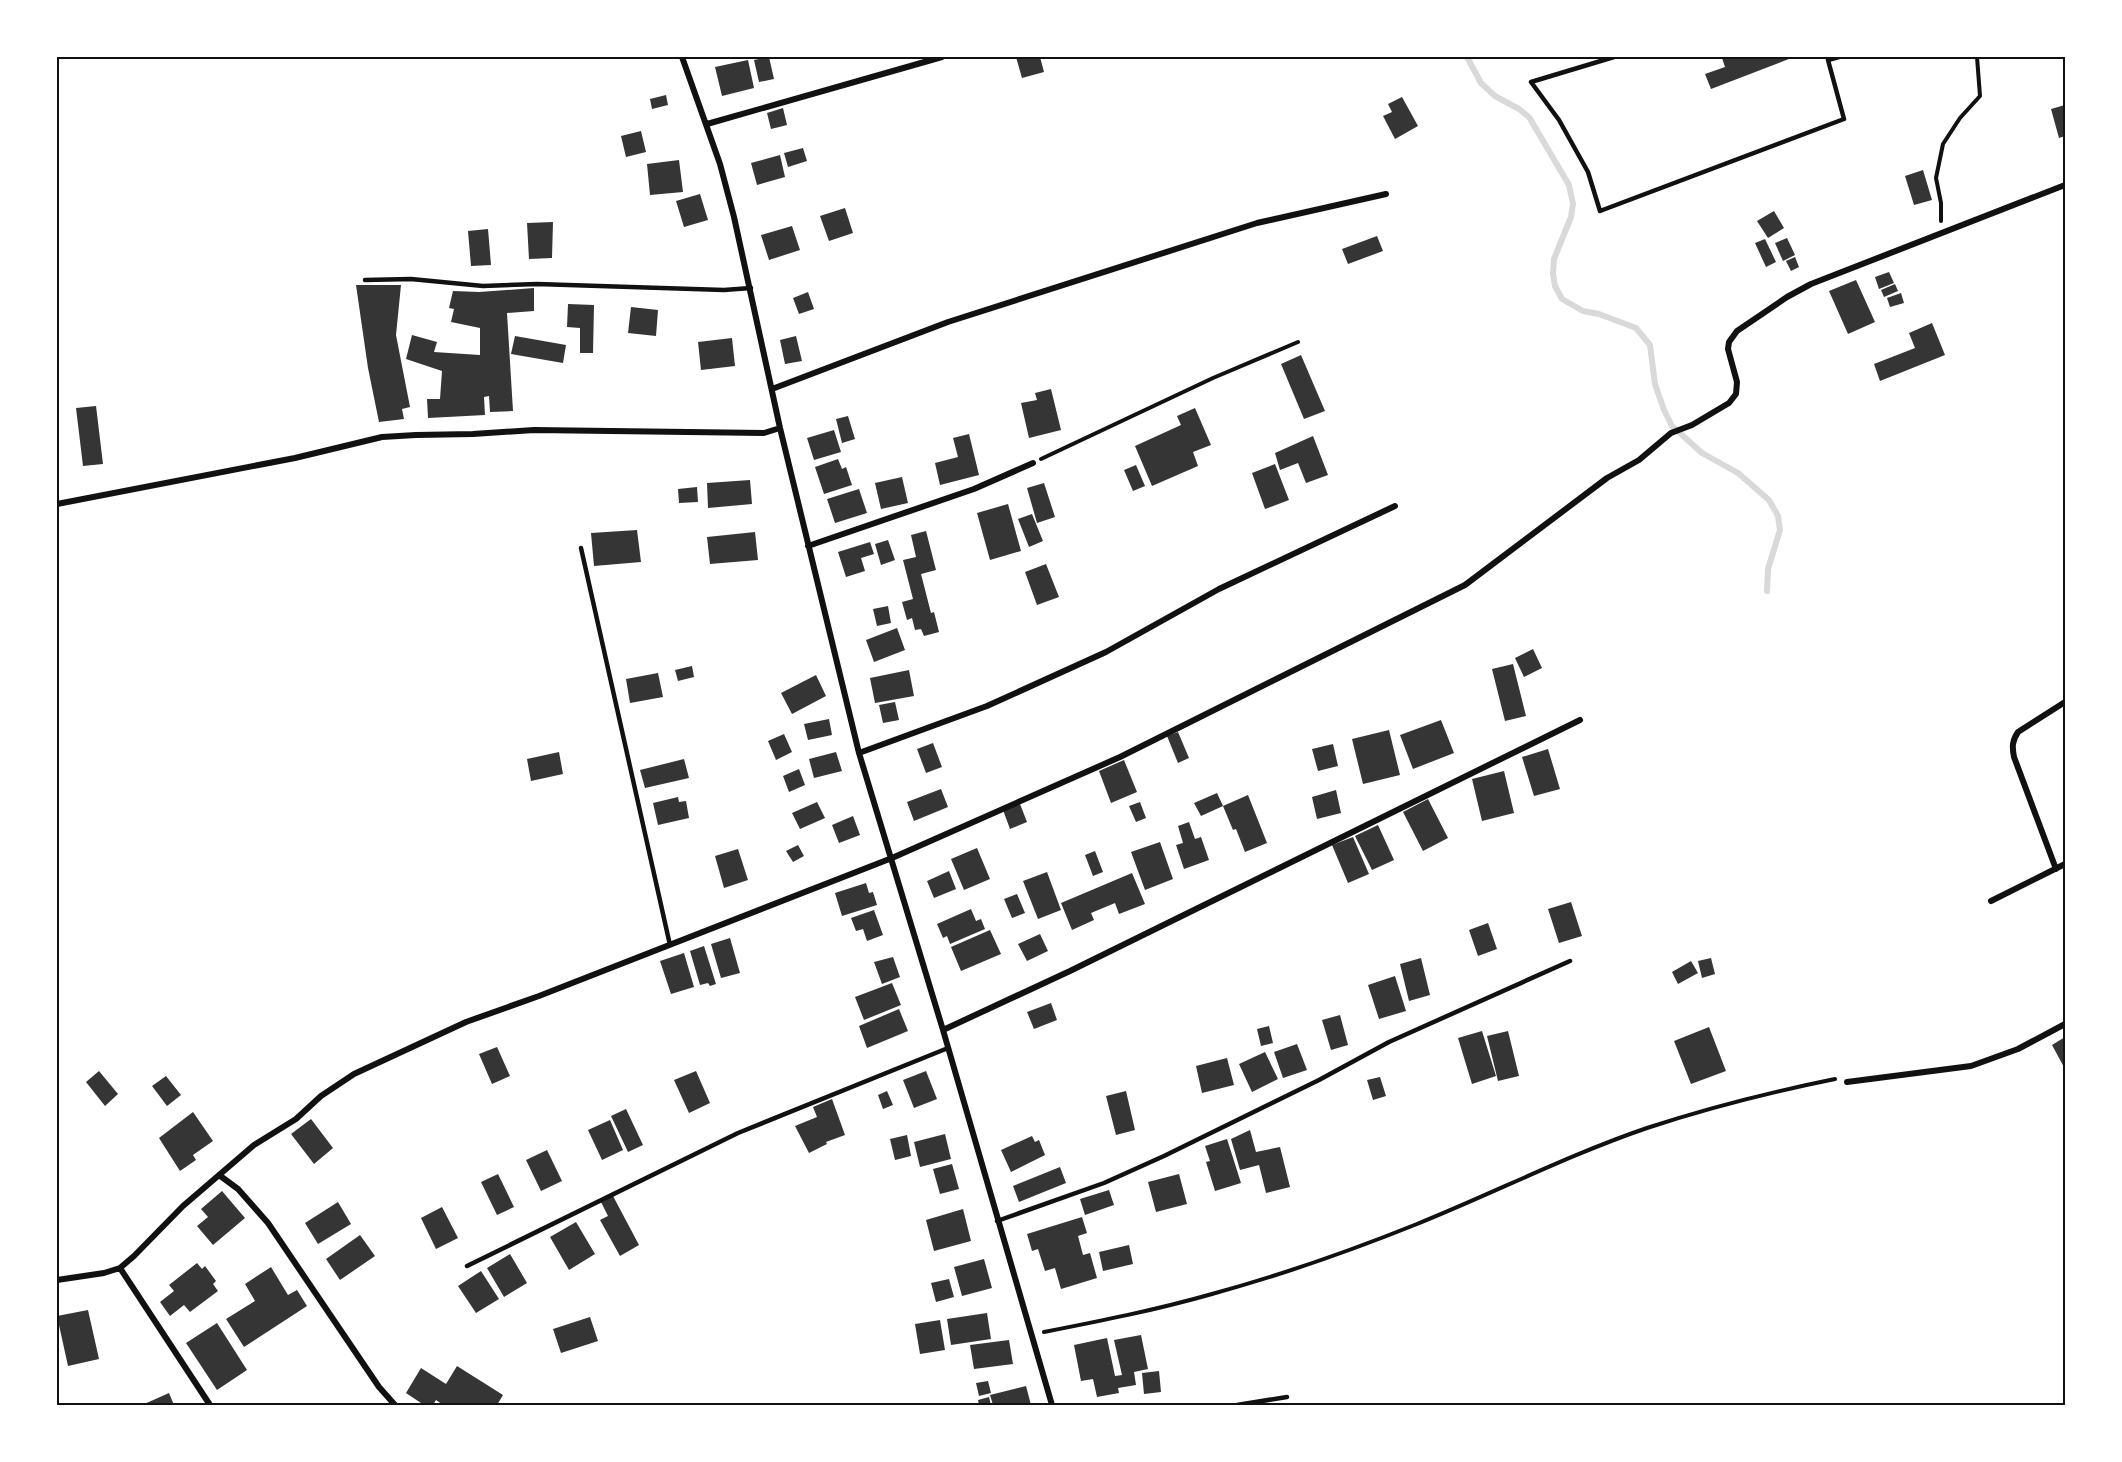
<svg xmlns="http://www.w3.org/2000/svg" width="2122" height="1462" viewBox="0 0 2122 1462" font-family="'Alegreya Sans',sans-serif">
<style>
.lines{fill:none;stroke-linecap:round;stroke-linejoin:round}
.stream{stroke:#d9d9d9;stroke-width:6}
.building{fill:#353535}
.path{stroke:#111;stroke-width:4}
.service{stroke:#111;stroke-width:4.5}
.minor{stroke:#111;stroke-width:6}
.neatline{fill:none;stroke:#111;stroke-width:2}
</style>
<rect width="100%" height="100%" fill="#fff"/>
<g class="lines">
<path class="stream" d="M1467,57l14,26 14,13 24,13 10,8 40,68 4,19 -2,13 -17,42 -1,15 2,12 7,13 21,12 16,3 37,14 14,17 5,39 9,26 8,16 30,27 36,20 31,27 9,16 2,14 -12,39 -1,22"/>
</g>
<path class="building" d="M769,57l5,22 -15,3 -5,-22z
M1016,57h24l4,15 -22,6z
M1724,57h70l-83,32 -6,-15 20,-7 -3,-9z
M748,60l6,28 -32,8 -7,-29z
M666,95l2,10 -16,4 -2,-10z
M1402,97l16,29 -23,13 -12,-23 9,-4 -4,-8z
M2065,105v31l-6,2 -8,-29z
M783,108l4,17 -16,4 -4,-16z
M641,131l5,21 -20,5 -5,-21z
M803,148l4,13 -19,6 -4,-14z
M780,155l5,22 -28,8 -6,-22z
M679,160l4,32 -33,3 -3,-31z
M1923,170l9,30 -18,5 -9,-29z
M700,194l8,26 -24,7 -8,-26z
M845,208l8,25 -24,8 -9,-25z
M1774,211l10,17 -16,10 -11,-17z
M553,222l-1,36 -23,1 -2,-36z
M792,226l8,24 -31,10 -8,-25z
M488,229l3,36 -20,1 -3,-35z
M1377,236l6,15 -35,13 -6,-15z
M1787,238l8,17 -12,6 -8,-18z
M1765,239l11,23 -10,5 -11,-24z
M1795,257l4,10 -8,4 -5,-10z
M1889,272l5,11 -15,6 -4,-12z
M1856,280l19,42 -27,12 -19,-43z
M1895,284l3,7 -14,6 -3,-7z
M356,285h45l-5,50 14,72 -8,2 2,10 -25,3 -11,-54z
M534,288v23l-27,2 6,98 -23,1 -1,-16 -5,1 1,18 -57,3 -1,-19h13l2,-28 -36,-12 6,-24 25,7 -3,10 46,3v-27l-29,-6 3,-13 -5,-1 4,-17 26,1z
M808,292l6,17 -15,5 -6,-16z
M1901,293l3,10 -14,4 -3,-9z
M568,304l26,1 -1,48h-13v-25l-13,-1z
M631,307l27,3 -2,26 -28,-3z
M1932,323l13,32 -65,26 -6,-17 41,-16 -6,-15z
M515,336l51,9 -3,18 -52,-9z
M796,336l6,25 -17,3 -5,-24z
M732,338l3,28 -34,4 -3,-28z
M1301,355l24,56 -21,8 -23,-55z
M1051,389l10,41 -32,8 -8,-35 16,-3 -2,-7z
M96,406l7,58 -20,2 -7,-58z
M1195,408l16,37 -18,7 5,14 -46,20 -17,-40 46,-21 -4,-9z
M848,416l7,23 -13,4 -6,-24z
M834,430l7,22 -27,8 -7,-22z
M969,434l10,41 -39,10 -5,-22 23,-6 -5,-19z
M1313,436l15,39 -22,8 -8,-20 -18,7 -5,-17z
M838,459l4,10 4,-2 6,18 -28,9 -9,-27z
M1275,464l14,36 -24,9 -13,-36z
M1136,465l9,21 -12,5 -9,-21z
M902,477l6,26 -27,6 -6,-26z
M750,480l2,24 -44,4 -1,-25z
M1044,483l11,34 -18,6 -10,-35z
M697,487l1,15 -19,1 -1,-14z
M859,489l8,24 -32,10 -8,-24z
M1008,504l13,47 -31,9 -13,-47z
M1032,514l11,27 -14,6 -11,-28z
M637,530l4,32 -47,4 -3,-33z
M926,531l10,39 -15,4 10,39 3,-1 5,20 -15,4 -3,-7 -6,1 -3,-12 -5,2 -5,-18 11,-3 -10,-39 13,-3 -5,-22z
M755,532l3,28 -48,4 -3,-27z
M888,540l7,20 -14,5 -6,-21z
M870,542l4,12 -13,4 4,13 -19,6 -8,-25z
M1046,564l13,33 -22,8 -12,-33z
M888,606l3,17 -14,3 -4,-17z
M897,628l8,22 -31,12 -8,-22z
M1533,649l9,19 -18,9 -9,-19z
M1513,664l13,52 -21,5 -13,-52z
M692,666l2,11 -16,4 -3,-11z
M909,670l5,26 -39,7 -5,-25z
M658,673l5,24 -33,6 -4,-24z
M816,675l10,21 -34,18 -11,-21z
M895,702l4,18 -16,3 -4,-18z
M829,719l3,16 -24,5 -4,-16z
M1441,720l13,33 -41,16 -13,-34z
M1389,730l11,45 -37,9 -11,-45z
M1178,732l11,26 -11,5 -11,-27z
M784,734l8,18 -16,8 -8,-19z
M933,743l9,24 -16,6 -9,-24z
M1333,744l5,22 -20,5 -6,-22z
M1548,749l12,40 -26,7 -12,-39z
M559,752l4,22 -32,7 -4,-22z
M836,752l6,19 -28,7 -5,-19z
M684,759l5,19 -44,10 -5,-18z
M1124,760l13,32 -26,11 -12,-32z
M799,769l6,16 -16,7 -6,-16z
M1504,771l10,42 -32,8 -10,-42z
M941,789l7,18 -34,14 -7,-19z
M1336,790l5,23 -24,6 -5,-22z
M1217,793l6,13 25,-11 19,48 -22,9 -9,-23 -3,1 -10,-24 -22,10 -7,-13z
M678,797l1,5 7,-1 3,17 -31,7 -5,-22z
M1428,799l20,39 -25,13 -20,-39z
M817,802l8,16 -25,11 -8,-16z
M1140,802l6,16 -10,4 -7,-16z
M1020,804l7,18 -17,7 -7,-19z
M853,816l7,19 -21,8 -7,-18z
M1189,822l6,17 6,-2 8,23 -25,9 -8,-24 7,-2 -5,-17z
M1378,825l16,35 -22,10 -17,-34z
M1353,837l16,37 -21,9 -16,-38z
M1160,842l13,37 -28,11 -14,-38z
M798,845l6,11 -11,6 -7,-11z
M977,848l13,31 -26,11 -13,-31z
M738,849l10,31 -24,8 -9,-32z
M1095,851l8,21 -10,4 -8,-21z
M949,871l7,18 -22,9 -7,-17z
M1047,872l14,38 -23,9 -15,-38z
M1132,873l13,31 -26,10 -4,-11 -24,10 3,7 -22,10 -11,-27z
M866,883l3,10 4,-1 4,13 -35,11 -7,-23z
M1017,894l8,19 -13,5 -8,-19z
M1571,902l11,34 -23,7 -11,-34z
M971,909l5,12 5,-2 4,10 -35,15 -3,-8 -4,2 -6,-14z
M874,910l9,25 -16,6 -4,-12 -7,2 -5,-13z
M1488,923l9,26 -19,7 -9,-26z
M990,930l11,24 -40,17 -10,-24z
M1040,934l8,17 -21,10 -9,-17z
M730,938l10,35 -19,5 -10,-34z
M704,946l12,38 -6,2 -2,-3 -8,2 -10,-34z
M684,953l10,34 -23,7 -11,-33z
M893,957l7,20 -18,7 -8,-22z
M1421,958l9,37 -21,6 -9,-37z
M1711,958l4,16 -13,4 -4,-17z
M1691,961l7,12 -20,11 -6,-12z
M1395,976l11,35 -27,8 -11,-34z
M892,983l9,22 -37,15 -9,-23z
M1051,1003l6,17 -23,9 -7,-17z
M899,1009l9,22 -41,17 -8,-22z
M1340,1015l8,30 -17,5 -9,-30z
M1269,1026l4,17 -12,3 -4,-17z
M1709,1027l17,44 -35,13 -17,-43z
M1482,1031l14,45 -24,8 -14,-46z
M1508,1031l11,45 -21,5 -11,-45z
M2065,1037v32l-13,-24z
M1297,1044l10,26 -24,8 -9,-26z
M497,1047l13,29 -18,8 -13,-30z
M1265,1052l13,27 -26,13 -13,-28z
M1227,1058l7,27 -32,8 -6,-27z
M99,1071l19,23 -13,12 -19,-24z
M696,1071l14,32 -21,10 -15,-33z
M926,1071l11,28 -23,9 -11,-28z
M166,1076l15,19 -14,11 -15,-20z
M1380,1077l6,19 -13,4 -6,-20z
M887,1091l6,14 -10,4 -5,-14z
M1126,1091l9,39 -19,5 -10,-39z
M832,1099l13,36 -19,7 1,2 -18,9 -14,-27 22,-9 -4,-10z
M626,1109l17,36 -15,7 -17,-36z
M193,1112l20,29 -20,14 3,5 -16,11 -21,-33z
M311,1119l22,29 -19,16 -23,-30z
M610,1120l13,30 -21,10 -14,-30z
M1250,1130l6,22 24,-5 10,40 -24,6 -7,-28 -19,5 -9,-31z
M945,1134l6,25 -31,8 -6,-25z
M907,1135l4,21 -16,4 -5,-21z
M1032,1136l3,6 4,-2 6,15 -34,17 -10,-22z
M1227,1139l14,44 -26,8 -9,-29 4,-1 -5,-15z
M547,1150l15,31 -21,10 -15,-31z
M952,1164l7,25 -19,5 -7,-25z
M1060,1167l6,16 -47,19 -6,-16z
M498,1174l16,33 -17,8 -16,-33z
M1179,1174l8,30 -31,8 -8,-30z
M1109,1190l5,15 -29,10 -5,-16z
M222,1191l23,27 -32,27 -16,-19 11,-9 -7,-8z
M613,1196l26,49 -19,11 -20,-36 8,-4 -7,-14z
M338,1202l13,22 -33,20 -13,-21z
M442,1207l16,31 -22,11 -15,-31z
M963,1209l8,32 -37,10 -8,-31z
M1082,1217l5,16 -9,3 5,19 7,-2 7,25 -36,11 -6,-21 -10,3 -7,-22 -6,2 -5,-17z
M576,1222l19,32 -26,16 -19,-33z
M360,1235l15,21 -35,24 -14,-21z
M1129,1245l4,19 -30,7 -4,-19z
M510,1254l17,29 -23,14 -17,-29z
M984,1259l8,29 -30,8 -8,-29z
M197,1263l5,6 3,-3 11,15 -3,3 5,7 -28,21 -6,-7 -14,11 -10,-14 14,-11 -5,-6z
M271,1267l17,28 9,-5 10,16 -63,41 -18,-28 29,-18 -10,-17z
M481,1271l18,28 -23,14 -18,-27z
M949,1279l5,18 -18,5 -5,-19z
M88,1310l11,49 -31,7 -11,-50z
M987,1313l4,26 -40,6 -4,-26z
M590,1317l8,24 -37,12 -8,-24z
M940,1320l5,30 -25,4 -5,-30z
M217,1323l30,47 -30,20 -31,-47z
M1141,1335l7,34 -14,3 2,13 -18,3 1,5 -22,4 -4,-18 -12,2 -7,-36 33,-7 8,38 7,-1 -8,-35z
M1009,1340l4,24 -39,5 -4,-24z
M457,1366l46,29 -6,10h-54l-7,-5 -3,5h-9l-18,-12 15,-25 25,16z
M1159,1371l2,21 -17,2 -2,-21z
M988,1381l3,12 -12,3 -3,-13z
M1026,1386l5,19h-38l-3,-10z
M169,1393l5,12h-32z
M989,1397l2,8h-12l-1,-5z"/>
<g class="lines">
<path class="path" d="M1941,221v-18l-5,-25 7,-34 17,-26 20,-22 -3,-39
M1041,459l172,-81 85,-36
M1044,1332c56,-11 112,-22 168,-38 69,-19 138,-43 205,-70 77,-31 151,-69 230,-96 61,-20 124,-36 188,-49"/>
<path class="service" d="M1614,57l-83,25 28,38 29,52 12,39 244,-92 -16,-59 11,-3
M365,280l46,-1 72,7 54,-2 187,6 27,-2
M581,548l89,397
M997,1221l107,-38 60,-27 155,-76 70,-38 181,-81
M467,1266l271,-133 210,-85
M1237,1405l50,-8"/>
<path class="minor" d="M682,57l38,107 14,53 46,211 79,325 84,277 109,375
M707,124l235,-67
M772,389l176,-67 309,-99 129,-29
M57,504l238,-46 87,-21 34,-2 57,-1 61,-4 230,3 16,-5
M808,546l166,-57 59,-26
M859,753l128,-47 119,-54 113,-63 176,-83
M2056,869l-42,-112c-2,-10 -2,-16 4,-25l47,-30
M1991,901l74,-37
M943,1030l127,-59 510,-251
M1847,1082l124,-16 47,-17 47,-25
M219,1175l19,14 30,34 111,164 16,18
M120,1268l90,137
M57,1280l47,-7 16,-5 14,-12 49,-50 71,-61 42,-26 25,-23 33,-22 112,-52 73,-26 353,-138 228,-101 345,-172 142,-107 32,-18 32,-27 21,-8 37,-22 7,-9 1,-12 -9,-33 1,-7 8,-11 50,-34 24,-13 254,-99"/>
</g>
<rect width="2122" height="1462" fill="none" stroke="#ffffff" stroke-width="117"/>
<rect x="58" y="58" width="2006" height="1346" class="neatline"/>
</svg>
